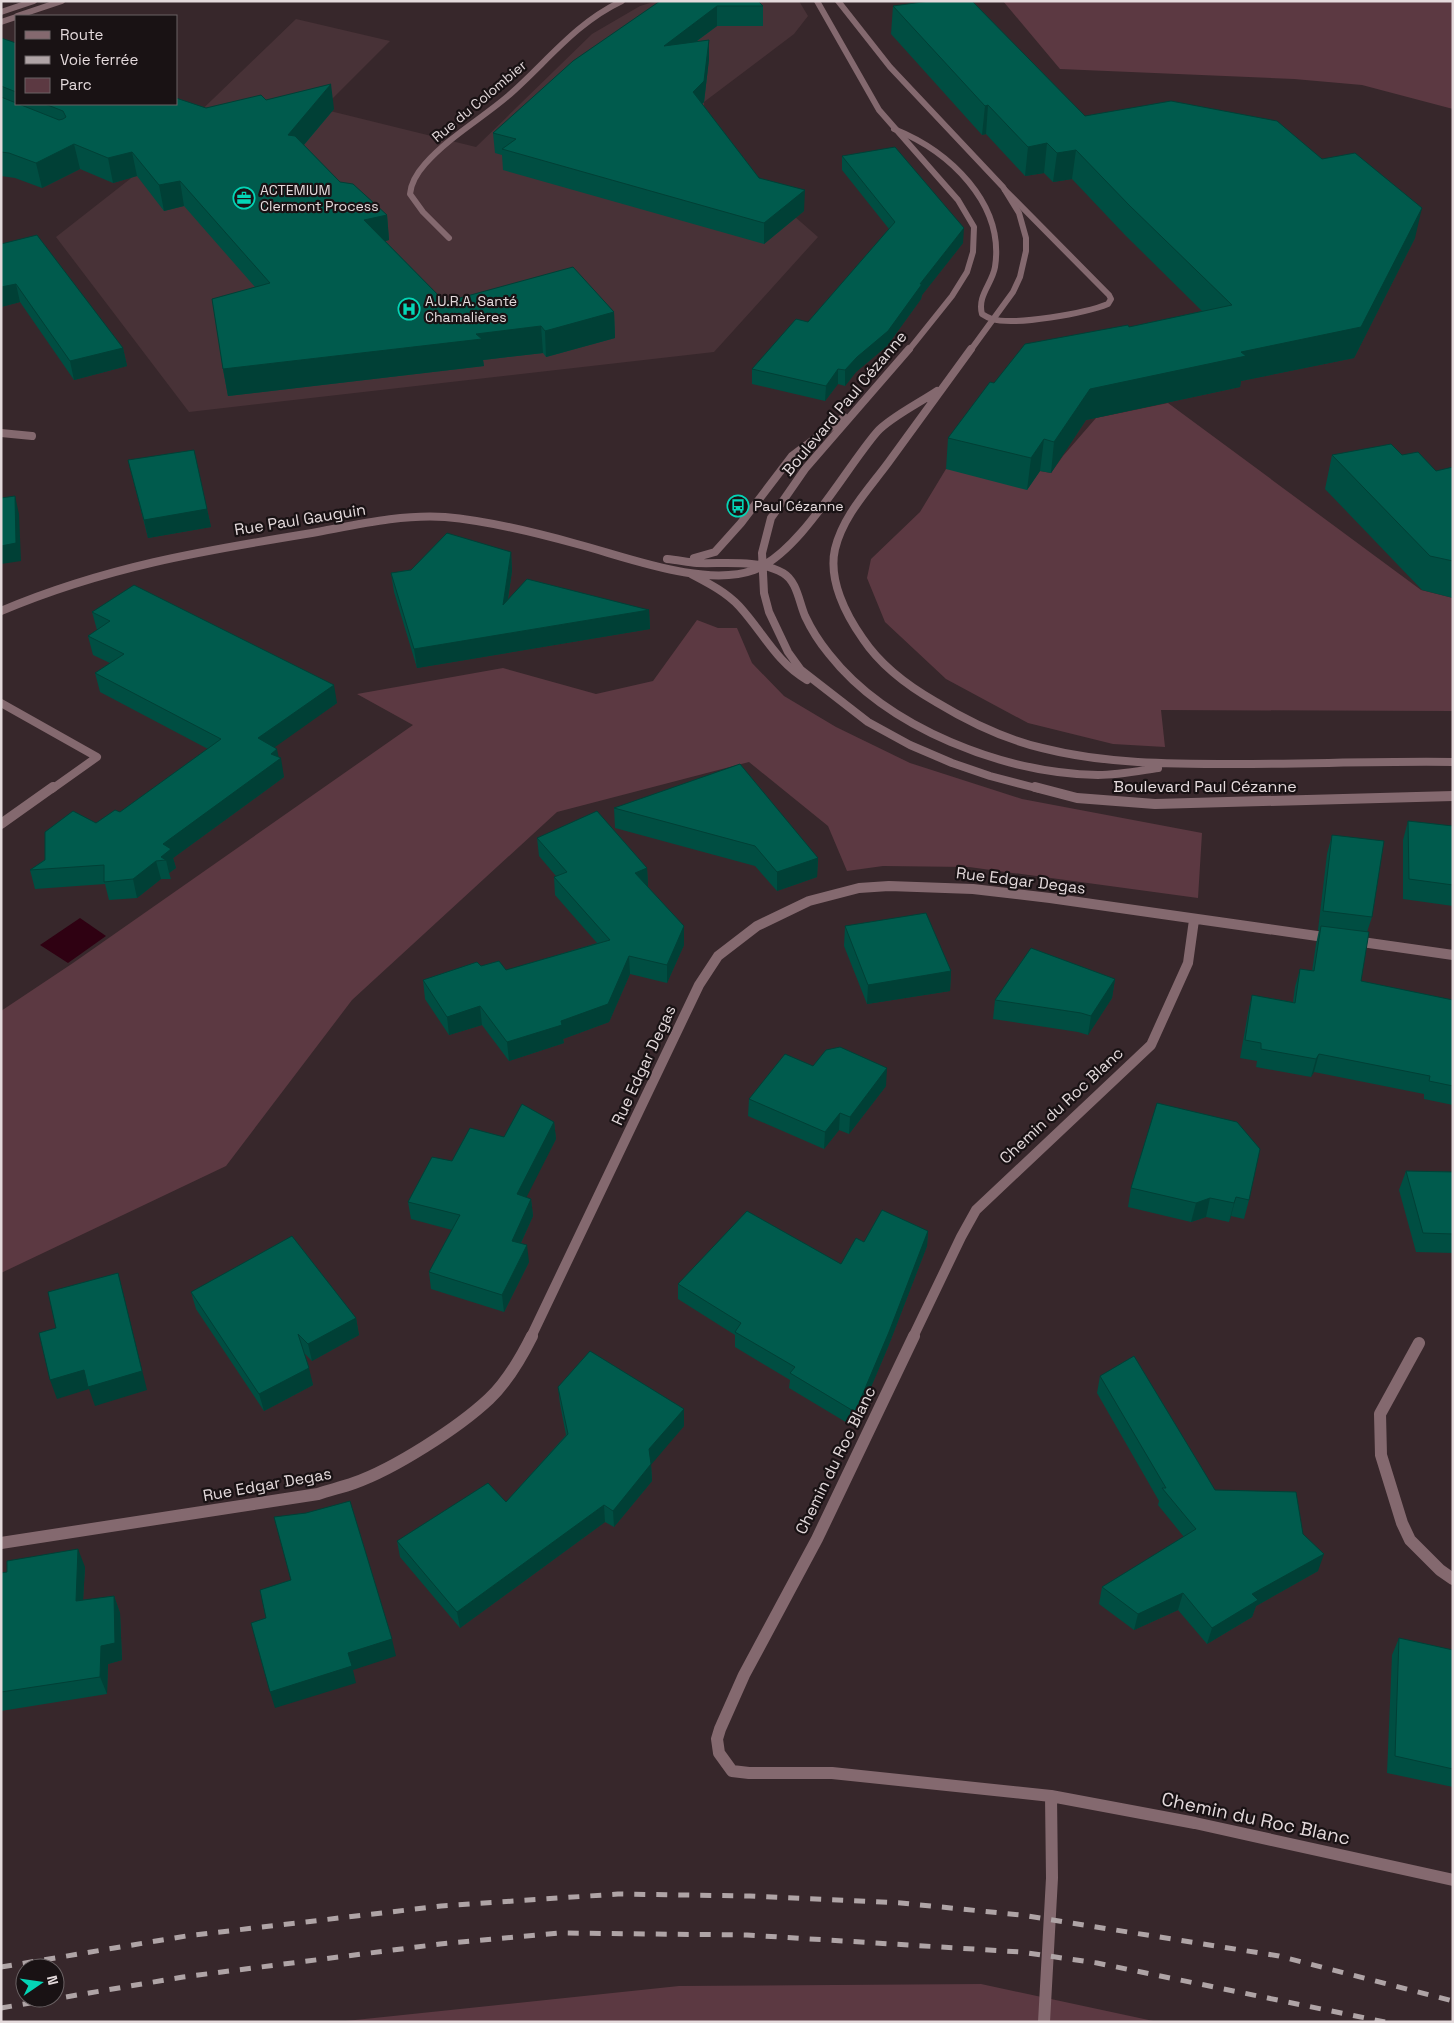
<svg xmlns="http://www.w3.org/2000/svg" width="1454" height="2023" viewBox="0 0 1454 2023" font-family="'Space Grotesk',sans-serif">
<style>
.built{fill:#483237}
.green{fill:#5c3942}
.water{fill:#2f0112}
.lines{fill:none;stroke-linecap:round;stroke-linejoin:round}
.service{stroke:#84696f;stroke-width:6}
.minor-far3{stroke:#84696f;stroke-width:6}
.minor-far2{stroke:#84696f;stroke-width:8}
.minor-far1{stroke:#84696f;stroke-width:10}
.minor{stroke:#84696f;stroke-width:12}
.rail{stroke:#afa4a6;stroke-width:5;stroke-dasharray:11 11;stroke-linecap:butt}
.wall{fill:#004e42}
.shaded-wall{fill:#004036}
.building{fill:#005b4d;stroke:#004036}
.labels{text-anchor:middle;stroke-width:4.5;stroke-linejoin:round;paint-order:stroke}
.far-street-label{font-size:14px;fill:#e4dadc;stroke:#191214}
.far-poi-label{font-size:14px;fill:#e4dadc;stroke:#191214;text-anchor:start}
.street-label{font-size:16px;fill:#e4dadc;stroke:#191214}
.near-street-label{font-size:19px;fill:#e4dadc;stroke:#191214}
</style>
<rect width="100%" height="100%" fill="#37272b"/>
<path class="built" d="M657,1h142l9,15 -14,18 -90,68 1,36 113,99 -104,115 -525,60 -133,-175 74,-58 166,-160 94,22 -68,68 154,38 116,-113 48,-28z"/>
<path class="green" d="M1003,1h450v108l-91,-24 -68,-6 -234,-10z
M1168,403l253,187 32,8v113l-292,-1 4,37 -52,-3 -85,-21 -82,-44 -61,-57 -18,-44 4,-19 49,-47 26,-43 94,2 11,2 12,-17 33,-38z
M697,620l21,8h19l15,35 32,33 52,31 74,36 112,36 180,34 -4,65 -229,-31 -86,-1 -36,5 -19,-45 -79,-64 -192,50 -205,188 -126,166 -225,107v-262l72,-48 340,-238 -56,-31 146,-26 93,26 57,-13z
M981,1984l177,38h-822l343,-36z"/>
<path class="water" d="M80,918l26,18 -38,27 -28,-18z"/>
<g class="lines">
<path class="service" d="M894,129c55,22 111,74 101,138 -3,17 -18,29 -13,47 3,2 7,4 10,5 23,7 94,-6 116,-15l3,-5 -2,-4 -104,-105"/>
<path class="minor-far3" d="M817,1l62,109 79,90 16,27 -1,25 -6,20 -15,24 -44,55
M838,1l52,66 113,120 16,26 7,25v13l-6,26 -7,15 -43,59
M1,12l33,-11
M17,16l45,-15
M1,22l15,-5
M449,238l-26,-26 -13,-18c1,-12 7,-21 15,-30 24,-27 56,-45 83,-68 38,-33 67,-73 114,-95"/>
<path class="minor-far2" d="M909,349l-104,120 -34,49 -9,35 2,40 5,19 19,40 13,18 67,52 42,23 42,18 38,13 50,13
M971,349c-28,38 -55,76 -83,114 -20,27 -45,53 -53,86 -7,31 11,66 28,90 18,27 45,47 73,63 33,20 68,37 106,46 63,16 128,16 193,16 73,0 145,-3 218,-2
M1,433l31,3
M694,558l21,-6 26,-29 51,-67 52,-39
M667,559c10,1 20,3 30,4 27,1 61,-4 86,10 14,8 16,29 22,43 6,13 15,27 24,38 59,75 175,119 269,121 20,0 40,-4 60,-7
M691,574c17,9 35,18 48,32 24,26 37,56 68,74
M1,611c104,-44 200,-60 311,-78 44,-8 89,-19 133,-16 45,4 89,15 132,27 50,13 128,44 177,26 46,-17 91,-101 123,-138 12,-14 44,-30 60,-41
M1,703l96,54 -45,32"/>
<path class="minor-far1" d="M1035,787l42,11 78,6 298,-8
M1,824l52,-37
M1355,941l98,14
M531,1337l168,-352 19,-29 39,-30 52,-25 50,-13 30,-2 84,3 77,9 281,40
M913,1337l48,-100 15,-27 175,-165 37,-82 6,-43"/>
<path class="minor" d="M914,1336l-97,203 -73,136 -24,54 -3,10 2,14 13,18 17,2h83l219,23 144,27 258,57
M1419,1343l-39,71 1,41 21,68 8,17 30,30 13,9
M1,1543l317,-49c12,-4 25,-7 36,-11 40,-14 104,-55 135,-84 17,-16 33,-43 43,-63
M1044,2022l8,-144 -1,-82"/>
<path class="rail" d="M1,1967l185,-31 255,-30 177,-12 132,2 151,7 120,12 258,41 174,45
M1,2008l182,-31 257,-33 119,-11 188,2 274,17 76,11 288,59"/>
</g>
<path class="wall" d="M660,1l103,5v20h-46l-20,15 12,18 -5,43 -2,2 57,74 45,33 -40,33 -261,-74 -1,-15 -7,-2 -2,-20z
M893,6l192,110 330,122 -61,120 -113,23 -1,6 -154,33 -35,53 -11,-2 -13,19 -81,-21 2,-31 46,-55 135,-56 73,-16 -77,-76 -53,-56 -19,3 -9,-9 -19,3 -39,-42 -4,1 -91,-101z
M1,38l15,5v61h160l30,4 60,-8 68,9 -30,36 36,37 47,33 2,25 -4,1 60,61 169,10 1,26 -69,19 -3,-4 -60,7 1,6 -256,30 -5,-27 32,-82 -71,-81 -20,5 -27,-35 -24,7 -33,-14 -38,19 -27,-10 -14,-2z
M842,156l121,87 -41,52 -1,4 -34,47 -31,26 -11,14 -7,-2 -13,17 -73,-17v-15l56,-47 81,-93 -47,-59z
M1,244l122,104 4,18 -53,14 -54,-78 -19,5z
M1332,455h70l34,16 17,-4v131l-31,-8 -97,-101z
M128,460l79,49 4,18 -63,11z
M511,552l1,19 -4,28 141,11 1,19 -233,39 -23,-76 -3,-19z
M92,612l245,91 -63,44 5,11 5,19 -111,81 3,10 -7,5 2,6h-10l-24,19 -28,2 -4,-16 -70,5 -5,-19 66,-47 24,-11 88,-63 -108,-57 -5,-19 15,-10 -17,-8 -5,-19 9,-6z
M614,808l204,50 -1,19 -40,14 -22,-25 -140,-38z
M1408,821l45,5v80l-50,-7v-59z
M1332,835l40,82 -5,15 -6,49 92,19v105l-29,-6v-5l-110,-22 -3,5 -55,-10 1,-6 -17,-3 8,-45 4,-18 41,7 2,-15 5,-18 12,2 4,-27 3,-14h-1l9,-76z
M537,838l110,30 1,18h-1l37,59 -17,38 -37,-9 -21,48 -46,17 1,4 -55,18 -27,-36 -33,10 -24,-36 -2,-19 58,-14 25,4 91,-27 -42,-48 -1,-18 2,-1 -17,-20z
M845,926l106,45 -1,20 -83,13 -23,-58z
M1115,979l-3,19 -24,37 -10,-3 -85,-13 2,-19z
M813,1066l73,20 -37,48 -10,-4 -15,19 -76,-33 1,-17z
M1157,1103l92,97 -5,19 -13,-3 -2,6 -23,-5 -15,5 -63,-15 3,-19z
M554,1122l2,17 -30,58 5,2 2,17 -12,27 8,19 -25,50 -73,-23 -2,-17 23,-42 -41,-11 -3,-17 44,-41 52,-24z
M1406,1171l47,1v81l-37,-1 -17,-62z
M928,1231l-1,15 -39,101 -34,80 -65,-39 1,-8 -55,-33v-12l-57,-36v-15l163,-20 23,-22z
M191,1292l165,26 3,17 -47,26 -8,-8 9,32 -49,26 -68,-102z
M1100,1376l115,114 88,44 15,37 -62,35 -4,11 -45,27 -29,-34 -44,20 -35,-26 3,-17 82,-50 -26,-32 1,-4 -62,-108z
M558,1387l126,39 -33,38 1,17 -38,46 -9,-5 -145,106 -60,-71 -3,-16 109,-39 60,-67 -6,-31z
M85,1567l-2,33 31,-4 6,17 2,47 -14,4 -1,30 -106,17v-138z
M1399,1638l54,12v137l-66,-14 5,-118z"/>
<path class="shaded-wall" d="M717,6v20l-53,39v-19z
M709,40v19l-5,43 -11,10v-20z
M331,84l3,25 -43,51 -3,-25z
M988,105l-2,29 -4,1 3,-29z
M1047,143l-3,30 -19,3 3,-29z
M74,144l6,25 -38,19 -6,-25z
M1076,150l-4,29 -19,3 4,-29z
M132,152l5,24 -24,7 -5,-25z
M180,181l4,25 -20,5 -5,-26z
M805,190l-1,21 -40,33v-21z
M1422,208l-7,30 -61,120 -113,23 -1,6 -154,33 -35,53 3,-31 36,-53 151,-37z
M387,215l2,25 -21,6 -4,-26z
M964,228l-1,15 -41,52 -1,4 -34,47 -31,26 -11,14v-16l75,-86z
M16,284l4,18 -19,5v-20z
M614,312l1,26 -69,19 -1,-26z
M541,326l2,27 -60,7 1,6 -256,30 -5,-27 253,-35z
M123,348l4,18 -53,14 -4,-19z
M838,369v15l-13,17 1,-15z
M1044,439l-4,32 -13,19 4,-32z
M15,496l4,18 2,47 -20,3v-18z
M207,509l4,18 -63,11 -4,-18z
M511,552l1,19 -8,53 -1,-19z
M649,610l1,19 -233,39 -3,-19z
M334,685l3,18 -76,54 -3,-19z
M277,749l2,10 2,-1 3,19 -111,81 3,10 -7,5 -3,-13 -5,-3 2,-13z
M818,858l-1,19 -40,14v-19z
M156,861l5,18 -24,19 -4,-19z
M647,868l1,18 -13,6v-19z
M684,926v19l-17,38v-18z
M629,956l1,18 -21,48 -46,17 1,4 -55,18 -2,-19 54,-21z
M951,971l-1,20 -83,13 1,-19z
M1115,979l-3,19 -24,37 3,-19z
M480,1006l2,19 -33,10 -2,-18z
M1319,1054l-5,18 -3,5 5,-18z
M887,1068l-1,18 -37,48 1,-17z
M840,1113l-1,17 -15,19 1,-17z
M554,1122l2,17 -37,73 -2,-18z
M1236,1197l-5,19 -2,6 5,-19z
M1210,1198l-4,19 -15,5 5,-19z
M531,1199l2,17 -19,42 -2,-17z
M928,1231l-1,15 -39,101 -34,80 1,-15z
M527,1245l2,17 -25,50 -2,-17z
M118,1273l5,19 24,98 -52,16 -6,-17 -32,10 -7,-19z
M356,1318l3,17 -47,26 -4,-17z
M309,1368l4,17 -49,26 -5,-17z
M684,1409v17l-34,40 -1,-17z
M651,1464l1,17 -38,46 -1,-16z
M604,1505l1,17 -145,106 -3,-16z
M78,1549l7,18 -3,51 -6,-17z
M1324,1554l-6,17 -62,35 -4,11 -45,27 5,-16 40,-34z
M1183,1593l-5,17 -44,20 4,-16z
M114,1596l6,17 2,47 -14,4 -1,30 -7,-17 1,-31z
M392,1639l4,17 -43,14 3,13 -81,25 -5,-16 78,-39z"/>
<path class="building" d="M660,1h98l5,5h-46l-53,40 45,-6 -5,41 -11,11 66,86 46,12 -41,33 -262,-74 14,-10 -23,-6 80,-72z
M930,1h42l113,115 86,-15 106,20 45,38 33,-6 67,55 -61,119 -120,25 5,4 -156,33 -36,53 -10,-3 -13,19 -83,-20 42,-56 4,1 31,-39 103,-19 1,2 103,-22 -103,-100 -53,-55 -19,3 -10,-10 -19,4 -40,-42 -3,1 -92,-100z
M1,38l15,5v49l-15,-6z
M331,84l-43,51 7,1 45,46 13,2 34,31 -23,5 81,82 128,-35 41,45 -69,19 -4,-5 -65,8 6,5 -259,30 -11,-70 58,-16 -90,-102 -21,4 -27,-33 -24,6 -34,-14 -38,19 -27,-10 -8,-1v-55l58,23 4,-1 3,-2 -3,-6 -18,-7h131v-6l30,10 55,-13 5,5z
M895,147l69,81 -44,56h2l-34,47 -31,26 -12,13 -7,-1 -12,17 -74,-17 44,-50 12,3 87,-100 -53,-66z
M37,235l86,113 -53,13 -54,-77 -15,3v-43z
M1391,444l11,11 16,-3 18,19 17,-4v94l-23,-5 -98,-101z
M194,450l13,59 -63,11 -16,-60z
M15,496l1,47 -15,3v-48z
M447,533l64,19 -8,53 24,-26 122,31 -235,39 -23,-76 20,-3z
M134,585l200,100 -76,53 19,11 -6,5 10,4 -118,86 8,5 -10,8 5,3 -10,1 -23,18 -29,3v-17l-74,5 15,-10v-28l28,-21 23,12 19,-13 5,2 101,-73 -126,-66 29,-19 -36,-18 22,-15 -18,-9z
M740,764l78,94 -41,14 -22,-26 -141,-38z
M597,811l50,57 -12,5 49,53 -17,39 -38,-9 -21,48 -47,17 1,4 -55,17 -27,-36 -33,11 -24,-37 54,-18 4,4 18,-5 7,9 104,-30 -56,-63 13,-5 -30,-34z
M1408,821l45,5v59l-44,-6z
M1332,835l52,6 -12,76 -49,-6z
M926,913l25,58 -83,14 -23,-59z
M1321,926l48,6 -8,49 92,19v86l-24,-5 1,-5 -111,-22 -3,5 -55,-10v-6l-16,-3 7,-45 43,8 5,-34 14,2z
M1031,948l84,31 -24,37 -10,-3 -86,-13z
M840,1047l47,21 -37,49 -10,-4 -15,19 -76,-33 36,-45 28,12 13,-16z
M1157,1103l80,19 23,27 -11,51 -13,-3 -2,6 -24,-5 -14,5 -65,-15z
M522,1104l32,18 -37,72 14,5 -19,42 15,4 -25,50 -73,-23 31,-57 -52,-13 24,-45 20,4 18,-33 34,9z
M1406,1171l47,1v62l-30,-1z
M882,1210l46,21 -39,101 -34,80 -65,-39 5,-6 -60,-35 6,-9 -63,-39 69,-73 94,53 15,-26 8,4z
M292,1236l64,82 -48,26 -10,-10 11,34 -50,26 -68,-102z
M118,1273l24,98 -54,16 -4,-17 -34,10 -11,-47 17,-5 -8,-36z
M590,1351l94,58 -35,40 2,15 -38,47 -9,-6 -147,107 -60,-71 91,-58 18,19 62,-68 -10,-47z
M1134,1356l81,134 81,2 7,42 21,20 -72,40 6,6 -46,28 -29,-35 -45,21 -36,-27 94,-58 -34,-41h4l-66,-112z
M350,1501l42,138 -44,14 4,13 -82,26 -19,-69 15,-5 -6,-28 31,-10 -17,-63 32,-4z
M78,1549l-2,52 38,-5 1,47 -14,3 -1,31 -99,15v-119l6,-1v-11z
M1399,1638l54,12v119l-58,-13z"/>
<defs>
<g id="office-ring" transform="scale(1.125)"><circle r="9.5" fill="#191214" stroke="#04d5b6" stroke-width="1.5"/><path d="M-6-3h4V-5.5h4V-3h4V5H-6ZM-1-4.5V-3h2v-1.5ZM-6 0V1H6V0Z" fill="#04d5b6"/></g>
<g id="hospital-ring" transform="scale(1.125)"><circle r="9.5" fill="#191214" stroke="#04d5b6" stroke-width="1.5"/><path d="M-5-5h3v3.5h4V-5h3V5h-3V1.5h-4V5h-3Z" fill="#04d5b6"/></g>
<g id="bus-ring" transform="scale(1.125)"><circle r="9.5" fill="#191214" stroke="#04d5b6" stroke-width="1.5"/><path d="M-5-6H5V4H4V6H2V4H-2V6H-4V4H-5ZM-3.5-4V0h7V-4ZM-3.5 1.2v1.5H-2V1.2ZM2 1.2v1.5H3.5V1.2Z" fill="#04d5b6"/></g>
</defs>
<g fill-rule="evenodd">
<use href="#office-ring" x="244" y="198"/>
<use href="#hospital-ring" x="409" y="309"/>
<use href="#bus-ring" x="738" y="506"/>
</g>
<g class="labels">
<g class="far-street-label">
<text transform="translate(479 101) rotate(-40)" y="5">Rue du Colombier</text>
</g>
<g class="far-poi-label">
<text x="260" y="195">ACTEMIUM<tspan x="260" dy="16">Clermont Process</tspan></text>
<text x="425" y="306">A.U.R.A. Santé<tspan x="425" dy="16">Chamalières</tspan></text>
<text x="754" y="511">Paul Cézanne</text>
</g>
<g class="street-label">
<text transform="translate(844 403) rotate(-50)" y="6">Boulevard Paul Cézanne</text>
<text transform="translate(300 519) rotate(-9)" y="6">Rue Paul Gauguin</text>
<text x="1205" y="792">Boulevard Paul Cézanne</text>
<text transform="translate(1021 880) rotate(7)" y="6">Rue Edgar Degas</text>
<text transform="translate(643 1065) rotate(-65)" y="6">Rue Edgar Degas</text>
<text transform="translate(1061 1105) rotate(-43)" y="6">Chemin du Roc Blanc</text>
<text transform="translate(835 1460) rotate(-64)" y="6">Chemin du Roc Blanc</text>
<text transform="translate(267 1484) rotate(-10)" y="6">Rue Edgar Degas</text>
</g>
<g class="near-street-label">
<text transform="translate(1256 1818) rotate(12)" y="7">Chemin du Roc Blanc</text>
</g>
</g>
<rect width="1454" height="2023" fill="none" stroke="#e4dadc" stroke-width="5"/>
<rect x="15" y="15" width="162" height="90" fill="#191214" stroke="#6a6264"/>
<rect x="25" y="31" width="25" height="8" fill="#84696f" stroke="#6a6264"/>
<text x="60" y="40" font-size="15" fill="#e4dadc">Route</text>
<rect x="25" y="56" width="25" height="8" fill="#afa4a6" stroke="#6a6264"/>
<text x="60" y="65" font-size="15" fill="#e4dadc">Voie ferrée</text>
<rect x="25" y="78" width="25" height="15" fill="#5c3942" stroke="#6a6264"/>
<text x="60" y="90" font-size="15" fill="#e4dadc">Parc</text>
<g transform="translate(40 1983) rotate(77)"><circle r="24" fill="#191214" stroke="#6a6264"/>
<path d="M0-4L9 19L0 12L-9 19Z" fill="#04d5b6"/>
<text y="-8" font-size="14" font-weight="bold" text-anchor="middle" fill="#e4dadc">N</text>
</g>
</svg>
